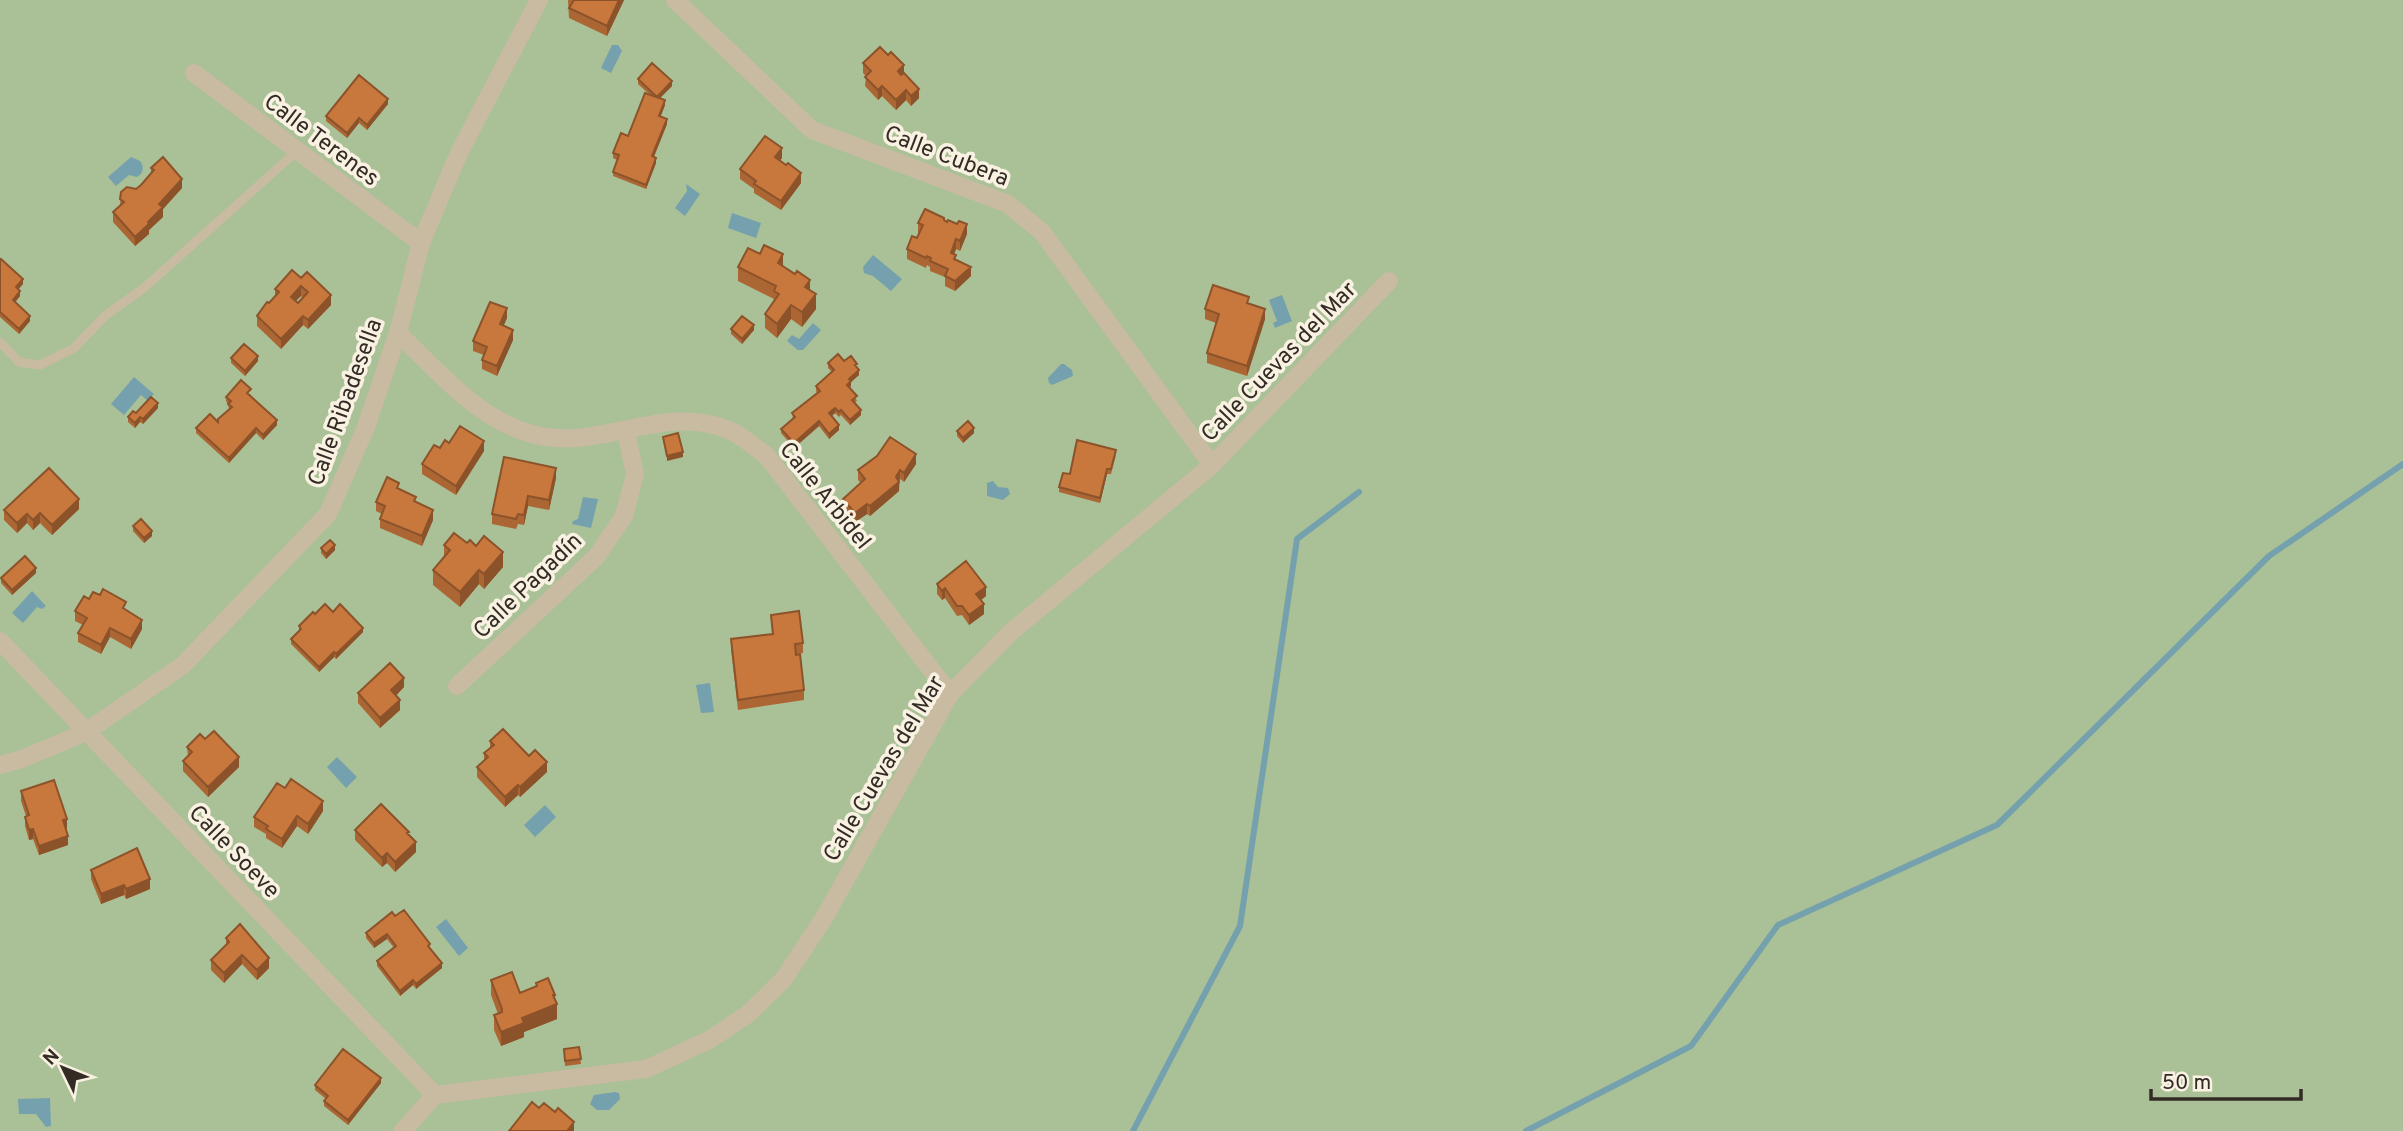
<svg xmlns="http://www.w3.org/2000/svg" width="2403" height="1131" viewBox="0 0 2403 1131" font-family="Overpass,sans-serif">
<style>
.green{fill:#aac096}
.water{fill:#75a1ae}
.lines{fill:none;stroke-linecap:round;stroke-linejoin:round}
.stream{stroke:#75a1ae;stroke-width:6}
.lane{stroke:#c9bba2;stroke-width:9}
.street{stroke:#c9bba2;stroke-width:18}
.wall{fill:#ac6634;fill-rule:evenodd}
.shaded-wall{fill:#8c532b}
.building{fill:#c8773d;stroke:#8c532b;stroke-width:2;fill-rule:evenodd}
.labels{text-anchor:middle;stroke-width:7;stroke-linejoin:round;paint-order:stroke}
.street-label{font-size:23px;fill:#332c25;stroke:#f9f2e2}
</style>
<rect width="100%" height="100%" fill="#f1e9d6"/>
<path class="green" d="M0,0h2403v1131h-2403z"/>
<path class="water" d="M612,45h6l4,6 -11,22 -10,-5z
M131,157l9,4c4,5 4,12 -3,16l-8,-2 -13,11 -8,-9z
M686,184l14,10 -15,22 -10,-8 12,-17z
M732,213l29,10 -5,15 -28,-10z
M873,255l29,24 -11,12 -18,-15 -9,-3 -1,-6z
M1282,295l10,26 -17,7 -2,-5 4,-2 -8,-21z
M813,323l8,7 -18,20h-5l-11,-9 5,-6 7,4z
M1061,364h3l8,6 1,6 -21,9 -3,-2 -1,-5z
M134,377l20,17 -6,7 -7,-6 -17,20 -13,-11z
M993,481l5,6 10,1 2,6 -7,6 -16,-4v-13z
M583,497l15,2 -7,29 -19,-4 1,-3 5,-2z
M32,591l14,15 -4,3 -5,-2 -14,16 -11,-10z
M710,683l4,29 -13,1 -5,-28z
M337,757l20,20 -11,11 -19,-21z
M545,805l11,12 -21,20 -11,-12z
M446,919l22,29 -9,8 -23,-29z
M615,1092l4,1 1,6 -11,11h-12l-7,-6 4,-9z
M50,1098l1,28 -5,1 -10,-13h-17l-1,-15z"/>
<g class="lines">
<path class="stream" d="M1133,1131l107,-205 57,-387 62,-47
M1526,1131l165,-85 87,-121 219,-100 272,-269 134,-92"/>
<path class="lane" d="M0,342l19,20 21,3 34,-17 32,-33 38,-27 153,-137"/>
<path class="street" d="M675,0l137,130 196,74 34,28 170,233
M194,73l227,170
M398,333c40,38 79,86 134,101 66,19 134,-33 199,-3 13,6 24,17 35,24l184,239
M0,641l435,454
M457,686l139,-129 28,-41 11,-42 -9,-43
M0,765l22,-6 64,-27 97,-67 145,-151 38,-87 32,-94 23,-90 38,-90 80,-153
M403,1131l32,-36 211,-26 63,-29 39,-26 35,-34 41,-62 126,-224 61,-62 201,-167 177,-184"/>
</g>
<path class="wall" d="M568,0h56l-17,36 -38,-18z
M863,63l41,10 15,25 -8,8 -5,-6 -10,10 -14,-14 -4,4 -13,-14 1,-10 -3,-3z
M638,79l34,7 -12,12 5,7 -5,12 7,7 -13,33 2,6 -10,26 -33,-13v-4l4,-12 -4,-2v-5l15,-17 22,-41 -12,-11z
M388,104l-21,26 -8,-7 -12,15 -21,-17v-5z
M782,158l-2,2 21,23 -20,27 -27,-17v-4l-14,-10v-10z
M151,168l31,20 -19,21v8l-14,13v4l-14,12 -22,-24v-10l7,-7 1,-13 15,-3 5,-4 10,-12z
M944,221l23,13 -7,17 -4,-2 -2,5 2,6 15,16 -16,15 -10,-5v-9l-15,-6v-4l-3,-2 -1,3 -19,-9v-10l10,-11 2,-5h-1v-10z
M0,260l23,24 -5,5 2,7 -5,6 15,19 -11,13 -19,-17z
M783,266l27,24 6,19 -14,18 -11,-8 -14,19 -12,-10v-14l9,-15 -36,-18v-14z
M292,270l39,35 -23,24 -5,-4 -22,24 -24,-23v-10l18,-19v-8zM301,296l2,2 -5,5 -3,-2z
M1249,304l16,15 -18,57 -40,-13v-10l9,-30 -11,-4v-10z
M507,318l-4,8 10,14 -16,36 -15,-7v-9l2,-5 -11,-4v-10z
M731,329l23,1 -12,14 -11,-10z
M231,358l27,3 -13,15 -14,-13z
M844,361l13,7 2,7 -8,7v4l-1,1 7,14 -2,1 6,13 -11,10 -9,-10 -2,2 -4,-4 -3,3 7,14 -10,9 -10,-13 -25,22 -13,-15v-4l12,-10 -1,-6 25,-20 -1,-2v-5l16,-14 -4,-4v-5z
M251,394l-1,1 27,30 -14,15 -7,-7 -27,30 -33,-30v-5l22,-6 11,-12 -1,-6 -2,-3v-4z
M158,408l-15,16 -3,-2 -5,6 -7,-6v-5l8,-4z
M957,431l17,2 -11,10 -6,-7z
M449,443l35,8 -28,44 -34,-21v-10l18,-16z
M1116,455l-5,19h-4l-7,29 -41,-11v-5l11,-13z
M916,464l-12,18 -4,-3 -1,2v10l-29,25 -3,-2 -12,8 -12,-14v-9l18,-16 -3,-3v-10z
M556,478l-7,32 -21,-4 -4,19 -6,-1 -2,5 -24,-5v-10z
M399,489l17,13 17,18 -11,26 -42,-18v-9l2,-5 -6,-3v-9z
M79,509l-27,26 -12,-12 -7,7 -6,-7 -10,10 -13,-13v-10z
M133,526l19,10 -8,7 -11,-12z
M467,543l9,3 27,21 -19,22 -5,-5 -19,23 -27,-22v-15l11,-14v-11z
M321,548l14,2 -9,9 -5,-6z
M36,573l-24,22 -11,-12v-5z
M937,584l49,12 -5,4 3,14 -15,11 -7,-10 -5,1 -12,-18 -3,2 -5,-6z
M89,599l37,11 16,19 -11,20 -21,-12 -9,17 -23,-12v-9l5,-8 -8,-4v-10z
M333,612l30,20 -27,27 -2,-2 -15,15 -28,-28v-5l8,-8v-5l16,-12z
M771,615l32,28v10l-7,1 8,36v10l-66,10 -7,-61v-10l41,-5z
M404,687l-8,9 4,14 -20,18 -22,-25v-10z
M490,741l39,15 18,16 -27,25 -2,-2 -13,12 -28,-30v-10l7,-7v-7l6,-4z
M187,747l52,20 -31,30 -25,-26v-10l5,-4z
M285,788l38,23 -15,23 -11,-8 -15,22 -16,-10v-4l-12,-7v-10z
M21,791l46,37 -1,1 2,16 -29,10 -6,-16 -4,1 -4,-14v-9l1,-1 -5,-15z
M355,830l54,5 7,17 -21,20 -8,-9 -5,4 -27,-27z
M91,870l59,19 -24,10 -2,-4 -23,9 -10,-25z
M395,916l35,32 12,20 -26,21 -3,-4 -13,11 -23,-30v-5l17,-13 -7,-9 -13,9 -8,-10v-5z
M226,938l43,30 -12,12 -15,-16 -18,19 -13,-13v-10l15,-15z
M491,980l29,13 16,-6v-4l19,17 2,19 -33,13v5l-23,9 -7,-16v-15l4,-1 -7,-19z
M579,1047l2,17 -16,2 -1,-17z
M381,1083l-33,42 -24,-19v-5l2,-2 -11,-9v-5z"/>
<path class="shaded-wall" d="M619,0h5l-17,36v-10z
M904,65v10l-6,6v-10z
M672,81v5l-15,15v-4z
M882,86v10l-4,4v-10z
M919,89v9l-8,8v-10z
M906,90v10l-10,10v-10z
M388,99v5l-21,26v-5z
M665,100v5l-6,16v-5z
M359,118v5l-12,15v-5z
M667,119v5l-15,37v-5z
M782,148v10l-7,9v-10z
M656,158v5l-10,26v-4z
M801,173v10l-20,27v-9z
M182,179v9l-19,21v8l-14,13v4l-14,12v-9l13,-15 11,-18z
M967,224v10l-7,17v-10z
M956,239v10l-5,14v-10z
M783,254v14l-5,-5z
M971,267v9l-16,15v-10z
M23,279v5l-7,8v-5z
M810,280v15l-5,-8z
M301,286v10l-10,10v-9z
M20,291v5l-7,9v-5z
M816,294v15l-14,18v-15z
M331,295v10l-23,24v-9z
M791,305v14l-14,19v-14z
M507,308v10l-7,16v-10z
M1265,309v10l-18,57v-10z
M30,316v5l-11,13v-5z
M303,316v9l-22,24v-10z
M754,325v5l-12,14v-5z
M513,330v10l-16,36v-10z
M258,356v5l-13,15v-5z
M859,370v5l-8,7v4l-4,3 2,-10z
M158,403v5l-15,16v-5z
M835,408v5l-6,5v-5z
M861,410v5l-11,10v-5z
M140,417v5l-5,6v-5z
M277,420v5l-14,15v-5z
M819,421v5l-25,22v-5z
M839,425v5l-10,9v-5z
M256,428v5l-27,30v-5z
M974,428v5l-11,10v-5z
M484,441v10l-28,44v-9z
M683,452v5l-16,4v-5z
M916,454v10l-12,18v-9z
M556,468v10l-7,32v-10z
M1107,469v5l-7,29v-5z
M900,470l-1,21 -29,25v-10l26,-29z
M528,496v10l-4,19v-10z
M79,499v10l-27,26v-10z
M867,504v10l-12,8v-9z
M433,510v10l-11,26v-10z
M40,513v10l-7,7v-10z
M27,514v9l-10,10v-10z
M152,531v5l-8,7v-5z
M335,545v5l-9,9v-5z
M503,552v15l-19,22v-15z
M36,568v5l-24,22v-5z
M479,570v14l-19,23v-15z
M986,587v9l-10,8v-10z
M945,588v10l-3,2v-9z
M984,604v10l-15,11v-10z
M142,620v9l-11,20v-10z
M110,628v9l-9,17v-9z
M363,628v4l-27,27v-5z
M334,652v5l-15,15v-5z
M404,678v9l-13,13v-10z
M400,700v10l-20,18v-10z
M239,757v10l-31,30v-10z
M547,762v10l-27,25v-10z
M518,785v10l-13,12v-10z
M323,801v10l-15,23v-10z
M297,816v10l-15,22v-9z
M67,819v9l-4,2v-10z
M33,829v10l-4,1v-10z
M68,836v9l-29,10v-9z
M416,842v10l-21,20v-10z
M387,853v10l-5,4v-9z
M150,879v10l-24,10v-10z
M124,885v10l-23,9v-10z
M387,934v5l-13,9v-5z
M242,955v9l-18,19v-10z
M269,958v10l-12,12v-10z
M442,963v5l-26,21v-5z
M413,980v5l-13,11v-5z
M555,995v10l2,-1v15l-33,13v5l-23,9v-14l21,-14z
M381,1078v5l-33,42v-5z
M574,1122v9h-7z"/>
<path class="building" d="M574,0h45l-12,26 -38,-18z
M880,47l8,8 3,-3 13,13 -6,6 3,4 3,-2 15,16 -8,7 -5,-6 -10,10 -14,-14 -4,4 -13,-13 6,-6 -8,-8z
M652,63l20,18 -15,16 -19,-18z
M359,75l29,24 -21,26 -8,-7 -12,15 -21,-17z
M645,93l20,7 -6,16 8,3 -15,37 4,2 -10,27 -33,-13 6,-17 -6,-2 8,-20 7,3z
M765,136l17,12 -7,9 11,8 2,-2 13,10 -20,28 -27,-17 2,-3 -16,-12z
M163,157l19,22 -23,25 4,3 -15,15 1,2 -14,13 -22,-25 11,-10 -4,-3 1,-7 6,-5 9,2 5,-4 13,-15 -3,-2z
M925,209l19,9v2l3,2 1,-2 9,4 2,-3 8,3 -7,17 -4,-2 -5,14 5,2 -2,4 17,8 -16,14 -10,-5 3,-7 -18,-8 1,-3 -4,-2 -1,2 -19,-9 5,-13 5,2 6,-13 -5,-2z
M764,245l19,9 -5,9 17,11 2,-3 13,9 -5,7 11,7 -14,18 -11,-7 -14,19 -12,-10 14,-20 -5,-3 2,-5 -38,-19 10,-19 12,6z
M1,259l22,20 -7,8 4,4 -7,9 17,16 -11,13 -19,-17v-52z
M292,270l9,8 6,-6 24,23 -23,25 -5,-4 -22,23 -24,-23 10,-14 2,1 10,-11 -4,-3zM301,286l7,6 -10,11 -7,-6z
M1213,285l36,12 -2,6 18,6 -18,57 -40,-13 12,-39 -14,-5z
M490,302l17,6 -7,16 13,6 -16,36 -15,-6 5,-13 -14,-6z
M742,316l12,9 -12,14 -11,-10z
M244,344l14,12 -13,15 -14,-13z
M838,354l6,7 7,-5 6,8 -2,1 4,5 -10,9 2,2 -4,4 10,11 -5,4 9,10 -11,10 -9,-10 -2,2 -4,-4 -6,5 10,12 -10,9 -10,-13 -25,22 -13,-14 14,-12 -3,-4 28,-22 -4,-5 18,-16 -6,-7z
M241,380l10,9 -4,4 30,27 -14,15 -7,-7 -27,30 -33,-30 14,-14 8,8v-3l14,-12 -4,-3 3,-3 -5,-4z
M151,397l7,6 -15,16 -3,-2 -5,6 -7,-6 5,-6 3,2z
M968,421l6,7 -11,10 -6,-7z
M460,426l24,15 -28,45 -34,-22 12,-19 6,3 5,-8 4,3z
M678,433l5,19 -16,4 -4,-19z
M890,437l26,17 -12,19 -4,-3 -4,7 3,5 -29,24 -3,-2 -12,9 -12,-14 22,-20 -7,-9 19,-14z
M1077,440l39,10 -5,19h-4l-7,29 -41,-11 4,-14 7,1z
M504,457l52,11 -7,32 -21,-4 -4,19 -6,-1 -2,5 -24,-5z
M49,468l30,31 -27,26 -12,-12 -7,7 -6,-6 -10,9 -13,-13z
M387,477l12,6 -2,5 19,9 -2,4 19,9 -11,26 -42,-17 5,-13 -9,-4z
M141,519l11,12 -8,7 -11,-12z
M454,533l13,10 3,-3 6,6 8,-10 19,16 -19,22 -5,-4 -19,22 -27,-22 17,-20 -6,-5z
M330,540l5,5 -9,9 -5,-6z
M25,556l11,12 -24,22 -11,-12z
M966,561l20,26 -10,7 8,10 -15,11 -7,-9h-5l-12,-18 -3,3 -5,-7z
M103,589l23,13 -3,6 19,12 -11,19 -21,-11 -9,17 -23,-12 9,-15 -12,-7 9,-15 5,3 4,-7 7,3z
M325,604l8,8 7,-8 23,24 -27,26 -2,-2 -15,15 -28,-28 10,-10 -2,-3 14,-14 2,2z
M799,611l4,32 -8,1 1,11 4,-1 4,36 -66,10 -7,-61 42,-5 -2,-19z
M390,663l14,15 -13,12 9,10 -20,18 -22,-25z
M503,729l26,27 6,-6 12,12 -27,25 -2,-2 -13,12 -28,-30 11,-10 -4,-4 10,-8 -4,-4z
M214,731l25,26 -31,30 -25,-26 9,-9 -5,-5 13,-13 5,5z
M291,779l32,22 -15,23 -11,-8 -15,23 -16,-10 2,-3 -14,-9 23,-34 8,5z
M54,780l13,39 -4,1 5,16 -29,10 -6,-17 -4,1 -4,-13 4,-2 -8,-24z
M381,804l28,28 -2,1 9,9 -21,20 -8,-9 -5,5 -27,-28z
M137,848l13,31 -24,10 -2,-4 -23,9 -10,-24z
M404,910l26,34 -2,2 14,17 -26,21 -3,-4 -13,11 -23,-30 19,-15 -9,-12 -13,9 -8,-10 26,-21 3,4z
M240,924l29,34 -12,12 -15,-15 -18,18 -13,-13 18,-18 -3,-4z
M512,972l8,21 17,-7 -1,-3 12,-5 7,17h-2l4,9 -35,14 2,5 -23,9 -7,-17 8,-3v-3l-11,-29z
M579,1047l2,12 -16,2 -1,-12z
M343,1049l38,29 -33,42 -24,-19 4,-5 -13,-11z
M532,1102l7,6 5,-5 11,9 3,-4 16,14 -7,9h-58z"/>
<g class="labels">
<g class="street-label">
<text transform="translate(322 139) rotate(37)" y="8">Calle Terenes</text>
<text transform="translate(947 155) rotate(21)" y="8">Calle Cubera</text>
<text transform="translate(1278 361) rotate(-46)" y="8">Calle Cuevas del Mar</text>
<text transform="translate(344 402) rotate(-70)" y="8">Calle Ribadesella</text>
<text transform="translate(826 495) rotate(51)" y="8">Calle Arbidel</text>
<text transform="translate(527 585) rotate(-44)" y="8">Calle Pagadín</text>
<text transform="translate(883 768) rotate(-59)" y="8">Calle Cuevas del Mar</text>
<text transform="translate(235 851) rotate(46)" y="8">Calle Soeve</text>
</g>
</g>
<g transform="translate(63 1068) rotate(313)" stroke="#f9f2e2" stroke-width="5" paint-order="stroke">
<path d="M0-5L12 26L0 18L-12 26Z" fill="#332c25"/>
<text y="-10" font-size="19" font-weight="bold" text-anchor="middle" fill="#332c25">N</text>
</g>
<path d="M2151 1089v10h150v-10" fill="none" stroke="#332c25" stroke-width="3.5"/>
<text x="2162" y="1089" font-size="21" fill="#332c25" stroke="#f9f2e2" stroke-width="5" paint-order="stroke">50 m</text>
</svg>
